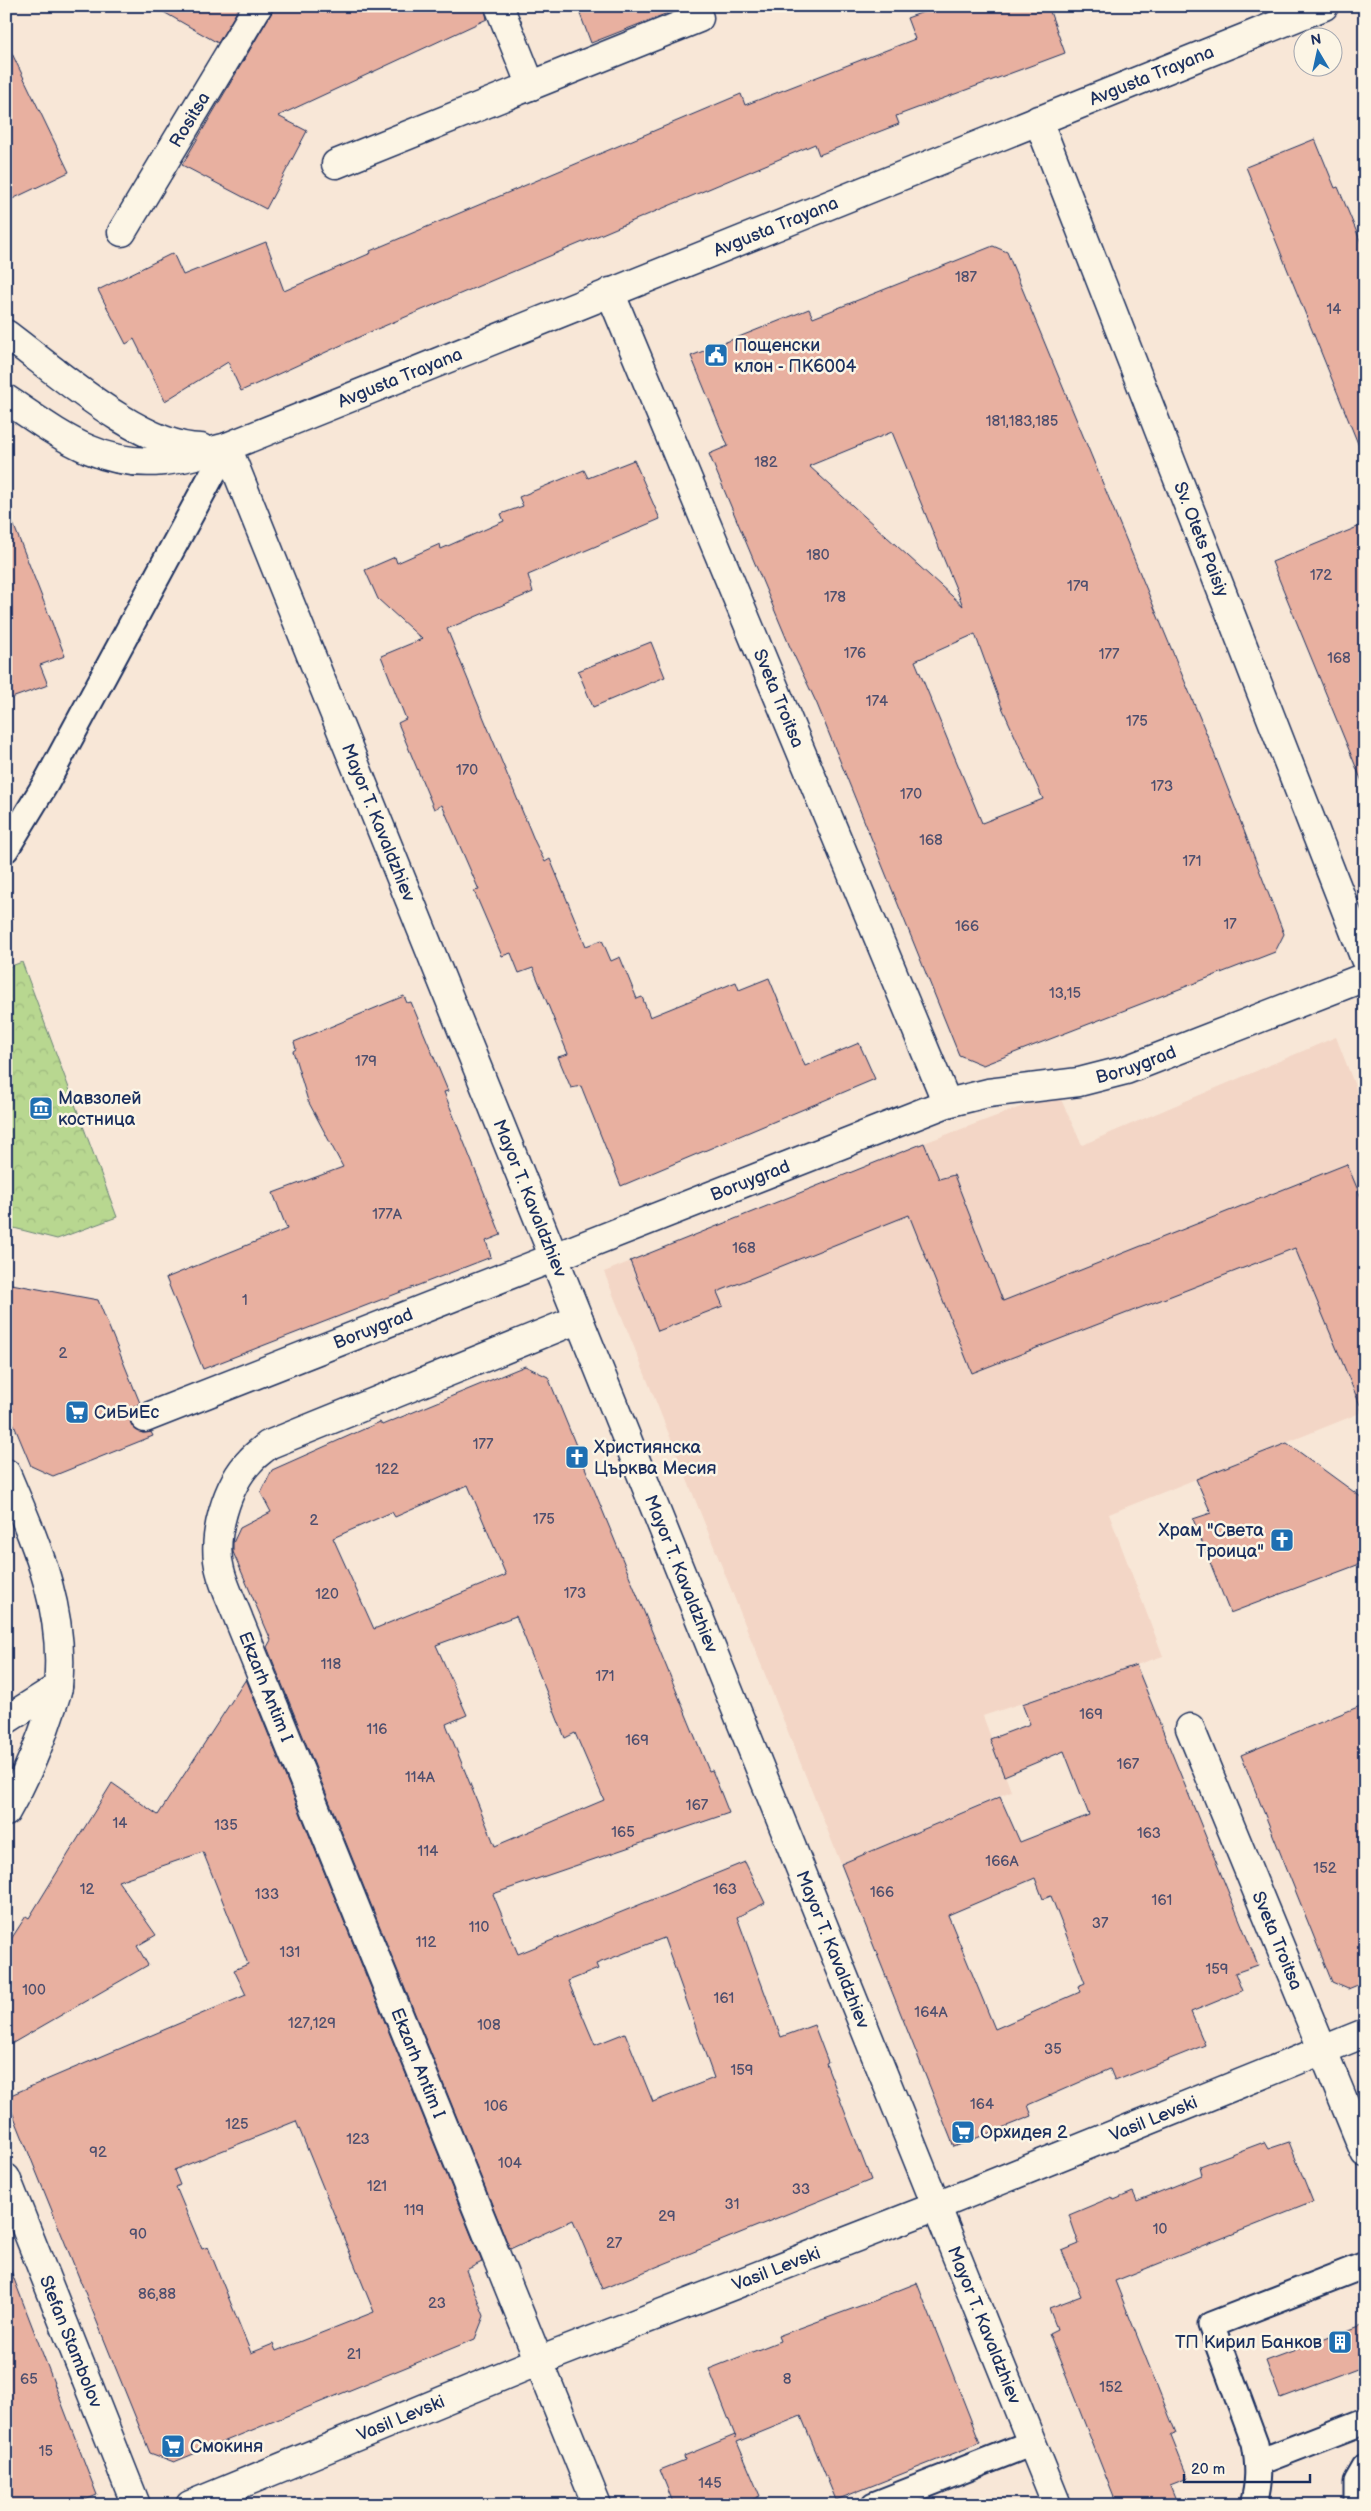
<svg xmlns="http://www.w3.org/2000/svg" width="1371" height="2511" viewBox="0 0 1371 2511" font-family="'Balsamiq Sans',sans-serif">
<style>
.built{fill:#f3d6c6}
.forest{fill:url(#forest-crowns);stroke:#6a8377}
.building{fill:#e8b0a0;stroke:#1b2f5e;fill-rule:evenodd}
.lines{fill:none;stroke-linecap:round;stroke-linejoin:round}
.lane-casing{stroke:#1b2f5e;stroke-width:29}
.street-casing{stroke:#1b2f5e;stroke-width:31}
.secondary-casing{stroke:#1b2f5e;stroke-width:31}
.lane{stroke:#fcf5e5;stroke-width:25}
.street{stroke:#fcf5e5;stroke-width:28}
.secondary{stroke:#fcf5e5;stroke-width:28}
.labels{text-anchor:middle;stroke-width:5;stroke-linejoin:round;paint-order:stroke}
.number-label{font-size:15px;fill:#4e4f6e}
.street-label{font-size:18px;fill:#1b2f5e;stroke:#fcf5e5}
.poi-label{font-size:18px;fill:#1b2f5e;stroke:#fcf5e5;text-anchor:start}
</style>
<defs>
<pattern id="forest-crowns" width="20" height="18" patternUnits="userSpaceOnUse" patternTransform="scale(1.25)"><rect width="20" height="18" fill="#b8d790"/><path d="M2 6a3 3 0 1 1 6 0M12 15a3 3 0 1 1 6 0" fill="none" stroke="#9eb97f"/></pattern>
</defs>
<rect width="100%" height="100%" fill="#f8e7d7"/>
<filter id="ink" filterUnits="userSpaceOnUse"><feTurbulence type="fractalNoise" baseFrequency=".02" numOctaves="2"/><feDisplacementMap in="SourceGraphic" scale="10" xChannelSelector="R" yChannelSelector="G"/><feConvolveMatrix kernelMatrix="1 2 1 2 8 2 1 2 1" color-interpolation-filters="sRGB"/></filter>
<g filter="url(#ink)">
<path class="built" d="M1336,1037l29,75v299l-256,103 54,142 -180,60 28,75 -170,73 -237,-592 320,-129 134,-50 24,52z"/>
<path class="forest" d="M22,962l95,255 -60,22 -51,-13v-258z"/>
<path class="building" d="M153,6h87l-22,37z
M274,6h210l3,13 -209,97 29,15 -41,78 -84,-44 89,-151z
M577,6h101v3l-87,34z
M940,6h108l17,47 -169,63 3,8 -80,31 -4,-11 -445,188 -129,59 -13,-29 -63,39 -31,-62 -8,5 -28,-54 75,-37 10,22 83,-33 18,49 87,-38 -1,-2 371,-157 4,11 170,-66 -8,-21z
M6,41l63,131 -63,30z
M1315,139l20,49 3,-1 27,65v204h-2l-117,-289z
M993,246l14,6 200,483 77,199 -9,18 -292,113 -24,-10 -142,-351 -27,-57 -81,-193 19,-8 -37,-90 118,-47 4,9zM892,432l71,174 -154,-140zM975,634l26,71 42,94 -61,24 -67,-162z
M634,460l26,59 -132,56 5,17 -86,37 88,213 10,20 5,-3 36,87 16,-6 9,21 9,-4 17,42 5,-2 8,20 86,-35 3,8 30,-12 36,88 54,-23 16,36 -254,107 -40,-100 -10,2 -13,-31 10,-3 -35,-86 -14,5 -8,-20 -9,3 -28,-65 5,-1 -37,-85 -8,4 -36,-86 8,-4 -25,-63 41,-17 -44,-40 -13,-29 30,-13 2,6 43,-19 1,5 63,-28 -3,-7 22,-8 -4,-9 65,-27 4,8z
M9,513l56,143 -25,9 8,20 -42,15v-186z
M1365,524v260h-2l-91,-222z
M651,642l14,35 -72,30 -15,-36z
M404,996l3,7 4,-1 37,89 -4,1 57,143 -15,6 5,16 -288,112 -37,-91 121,-49 -14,-36 70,-26 -35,-66 -15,-50 3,-2 -2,-7z
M924,1143l15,36 15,-4 49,126 344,-137 18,43v210l-70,-169 -323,125 -63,-158 -192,77 6,14 -65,25 -28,-70z
M6,1283l92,17 42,103 -7,5 -3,7 1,9 5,6 7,3 8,-1 2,4 -100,40 -22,-10 -25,-60z
M525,1366l23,11 161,394 3,-1 17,43 -236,81 25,60 227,-92 20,41 -28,14 44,120 33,-12 14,37 -2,1 45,117 -269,109 -29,-69 -63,29 -243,-602 4,-7 -38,-88v-9l7,-15 31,-16 -10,-19 11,-23 108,-48 2,3zM468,1485l38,90 -132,54 -41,-91 59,-26 3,5zM516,1616l49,122 10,-5 29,67 -109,46 -49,-122 21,-9 -31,-70zM664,1938l50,140 -61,24 -28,-69 -30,12 -27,-64 30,-12 -2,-5z
M1287,1443l78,57v62l-135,51 -37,-94 18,-6 -15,-34z
M1136,1665l122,300 -23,8 7,18 -51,21 14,33 -90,36 -5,-12 -82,36 4,11 -78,31 -113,-283 159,-67 20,45 69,-27 -25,-64 -60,25 -14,-37 40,-15 -8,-20zM1035,1878l8,21 8,-3 34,87 -7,3 2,6 -85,37 -47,-114z
M246,1679l236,583 -16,8 18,46 -9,23 -301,123 -24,-9 -144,-356 240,-102 -12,-25 14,-6 -45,-112 -85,29 38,54 -19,11 11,19 -142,82v-100l20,-31 3,2 83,-135 46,32zM296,2121l78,191 -98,39 -3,-7 -22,9 -43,-106 -6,2 -26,-62 4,-2 -6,-15z
M1365,1704v278l-17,7 -16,-7 -91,-227z
M1264,2142l4,7 21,-7 24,60 -198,79 61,152 -5,3 17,42 -18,7 8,20h-61l-68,-172 8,-4 -8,-21 32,-12 -19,-45 17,-7 -10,-29 43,-18 2,3 19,-8 4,9 65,-26 -2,-9z
M9,2266l88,229 -24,10h-67v-238z
M917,2283l63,160 -144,57 -35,-84 -64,26 23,54 -20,9h-66l-14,-35 25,-10 -1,-4 51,-21 1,3 -27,-69 71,-28 -2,-5 101,-37v-1z
M1365,2324v42l-85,32 -14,-37z"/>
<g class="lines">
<g class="lane-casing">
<path id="lane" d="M6,849l40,-66 181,-336
M1259,2462l106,-41
M874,2505l158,-62
M1253,2505c6,-22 6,-39 2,-61l-44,-119 154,-60
M1357,2505v-23l8,-14"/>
</g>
<g class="street-casing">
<g id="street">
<path d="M499,6l32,80"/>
<path d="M336,164l363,-146"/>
<path id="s1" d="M122,232l136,-226"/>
<path id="s2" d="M610,292l337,811"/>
<path id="s3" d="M227,447l830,2058"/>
<path id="s4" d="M579,1319l-311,126c-5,5 -12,9 -17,15 -24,24 -40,77 -31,110 4,17 13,34 19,50l358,885"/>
<path id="s5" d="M145,1418l802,-315 41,-10 91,-11 47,-12 239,-93"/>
<path d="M6,1720l52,-33"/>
<path id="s6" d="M1190,1728l175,425"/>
<path id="s7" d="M6,2178l130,327"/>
<path id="s8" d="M190,2505l349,-144 398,-155 428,-173"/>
</g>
</g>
<g class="secondary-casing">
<g id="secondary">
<path id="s9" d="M1038,120l327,839"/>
<path d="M6,334c49,36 135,114 195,114"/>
<path id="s10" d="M6,399c50,33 93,69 157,62 22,-2 44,-9 64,-14l1097,-441"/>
<path d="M6,1473c29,69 60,135 52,213 -1,9 -6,20 -9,29 -11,34 -25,66 -43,97"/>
</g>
</g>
<use href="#lane" class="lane"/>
<use href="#street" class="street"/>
<use href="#secondary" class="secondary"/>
</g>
</g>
<defs>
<g id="civic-square" transform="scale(1.25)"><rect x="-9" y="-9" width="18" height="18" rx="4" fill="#1f6fb2" stroke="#fcf5e5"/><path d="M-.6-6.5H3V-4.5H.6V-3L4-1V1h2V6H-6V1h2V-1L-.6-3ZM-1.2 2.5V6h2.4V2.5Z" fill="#fff"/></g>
<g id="museum-square" transform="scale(1.25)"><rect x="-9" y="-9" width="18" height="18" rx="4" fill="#1f6fb2" stroke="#fcf5e5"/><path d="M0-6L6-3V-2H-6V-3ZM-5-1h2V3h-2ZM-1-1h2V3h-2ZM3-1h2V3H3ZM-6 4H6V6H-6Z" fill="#fff"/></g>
<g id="supermarket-square" transform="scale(1.25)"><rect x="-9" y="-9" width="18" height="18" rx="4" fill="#1f6fb2" stroke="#fcf5e5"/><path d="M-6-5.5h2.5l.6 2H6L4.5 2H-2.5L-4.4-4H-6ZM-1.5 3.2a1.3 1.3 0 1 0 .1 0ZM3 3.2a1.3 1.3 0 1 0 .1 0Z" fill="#fff"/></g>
<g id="church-square" transform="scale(1.25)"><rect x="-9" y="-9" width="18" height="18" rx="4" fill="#1f6fb2" stroke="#fcf5e5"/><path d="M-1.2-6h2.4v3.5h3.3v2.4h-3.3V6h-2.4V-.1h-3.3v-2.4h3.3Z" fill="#fff"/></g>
<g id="building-square" transform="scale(1.25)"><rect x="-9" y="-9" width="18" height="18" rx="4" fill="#1f6fb2" stroke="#fcf5e5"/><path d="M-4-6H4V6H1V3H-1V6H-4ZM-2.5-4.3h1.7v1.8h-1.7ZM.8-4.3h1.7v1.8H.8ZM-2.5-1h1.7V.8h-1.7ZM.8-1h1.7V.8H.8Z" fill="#fff"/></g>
</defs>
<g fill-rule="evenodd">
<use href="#civic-square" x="716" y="355"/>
<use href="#museum-square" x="41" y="1108"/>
<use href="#supermarket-square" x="77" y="1412"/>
<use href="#church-square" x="577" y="1457"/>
<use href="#church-square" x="1282" y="1540"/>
<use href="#supermarket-square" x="963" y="2132"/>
<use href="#building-square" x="1340" y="2342"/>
<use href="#supermarket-square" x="173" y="2446"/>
</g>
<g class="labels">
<g class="number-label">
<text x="966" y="282">187</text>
<text x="1334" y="314">14</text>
<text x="1022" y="426">181,183,185</text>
<text x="766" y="467">182</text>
<text x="818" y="560">180</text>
<text x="1321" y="580">172</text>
<text x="1078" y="591">179</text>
<text x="835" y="602">178</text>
<text x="855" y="658">176</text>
<text x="1109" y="659">177</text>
<text x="1339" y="663">168</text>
<text x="877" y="706">174</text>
<text x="1137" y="726">175</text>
<text x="467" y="775">170</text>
<text x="1162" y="791">173</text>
<text x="911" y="799">170</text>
<text x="931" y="845">168</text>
<text x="1192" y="866">171</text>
<text x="1230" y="929">17</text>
<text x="967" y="931">166</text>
<text x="1065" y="998">13,15</text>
<text x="366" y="1066">179</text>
<text x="387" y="1219">177A</text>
<text x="744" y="1253">168</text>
<text x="245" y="1305">1</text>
<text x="63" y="1358">2</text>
<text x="483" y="1449">177</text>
<text x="387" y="1474">122</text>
<text x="544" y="1524">175</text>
<text x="314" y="1525">2</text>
<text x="575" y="1598">173</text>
<text x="327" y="1599">120</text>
<text x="331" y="1669">118</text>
<text x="605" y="1681">171</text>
<text x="1091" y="1719">169</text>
<text x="377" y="1734">116</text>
<text x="637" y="1745">169</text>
<text x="1128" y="1769">167</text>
<text x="420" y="1782">114A</text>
<text x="697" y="1810">167</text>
<text x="120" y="1828">14</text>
<text x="226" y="1830">135</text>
<text x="623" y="1837">165</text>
<text x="1149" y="1838">163</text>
<text x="428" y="1856">114</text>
<text x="1002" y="1866">166A</text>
<text x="1325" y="1873">152</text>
<text x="87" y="1894">12</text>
<text x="725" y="1894">163</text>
<text x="882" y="1897">166</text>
<text x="267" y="1899">133</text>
<text x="1162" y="1905">161</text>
<text x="1100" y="1928">37</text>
<text x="479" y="1932">110</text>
<text x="426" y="1947">112</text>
<text x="290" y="1957">131</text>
<text x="1217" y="1974">159</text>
<text x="34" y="1995">100</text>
<text x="724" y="2003">161</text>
<text x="931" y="2017">164A</text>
<text x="312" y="2028">127,129</text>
<text x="489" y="2030">108</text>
<text x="1053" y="2054">35</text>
<text x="742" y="2075">159</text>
<text x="982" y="2109">164</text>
<text x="496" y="2111">106</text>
<text x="237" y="2129">125</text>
<text x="358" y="2144">123</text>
<text x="98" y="2157">92</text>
<text x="510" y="2168">104</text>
<text x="377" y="2191">121</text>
<text x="801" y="2194">33</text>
<text x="732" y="2209">31</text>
<text x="414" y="2215">119</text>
<text x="667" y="2221">29</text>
<text x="1160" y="2234">10</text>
<text x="138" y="2239">90</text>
<text x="614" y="2248">27</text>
<text x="157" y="2299">86,88</text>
<text x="437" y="2308">23</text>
<text x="354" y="2359">21</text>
<text x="29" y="2384">65</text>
<text x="787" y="2384">8</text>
<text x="1111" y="2392">152</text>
<text x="46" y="2456">15</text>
<text x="710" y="2488">145</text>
</g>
<g class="street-label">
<text dy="6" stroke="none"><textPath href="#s10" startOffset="1235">Avgusta Trayana</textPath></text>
<text dy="6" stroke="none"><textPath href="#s1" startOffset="131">Rositsa</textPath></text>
<text dy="6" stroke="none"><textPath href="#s10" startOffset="830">Avgusta Trayana</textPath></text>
<text dy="6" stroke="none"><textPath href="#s10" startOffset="425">Avgusta Trayana</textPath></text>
<text dy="6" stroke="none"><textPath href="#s9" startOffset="450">Sv. Otets Paisiy</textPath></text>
<text dy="6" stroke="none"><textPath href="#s2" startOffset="440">Sveta Troitsa</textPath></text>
<text dy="6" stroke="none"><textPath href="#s3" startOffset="405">Mayor T. Kavaldzhiev</textPath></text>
<text dy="6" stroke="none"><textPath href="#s5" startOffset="1055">Boruygrad</textPath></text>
<text dy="6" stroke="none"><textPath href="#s5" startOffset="650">Boruygrad</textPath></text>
<text dy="6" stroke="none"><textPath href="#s3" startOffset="810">Mayor T. Kavaldzhiev</textPath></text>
<text dy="6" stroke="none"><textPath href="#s5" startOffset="245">Boruygrad</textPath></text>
<text dy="6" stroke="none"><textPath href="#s3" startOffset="1215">Mayor T. Kavaldzhiev</textPath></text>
<text dy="6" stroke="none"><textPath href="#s4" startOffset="602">Ekzarh Antim I</textPath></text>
<text dy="6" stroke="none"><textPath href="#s6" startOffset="230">Sveta Troitsa</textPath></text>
<text dy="6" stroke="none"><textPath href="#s3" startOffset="1620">Mayor T. Kavaldzhiev</textPath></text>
<text dy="6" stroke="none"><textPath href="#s4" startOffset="1008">Ekzarh Antim I</textPath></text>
<text dy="6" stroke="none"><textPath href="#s8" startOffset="1038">Vasil Levski</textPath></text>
<text dy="6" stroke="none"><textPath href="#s8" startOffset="632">Vasil Levski</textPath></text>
<text dy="6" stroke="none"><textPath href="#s3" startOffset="2025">Mayor T. Kavaldzhiev</textPath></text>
<text dy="6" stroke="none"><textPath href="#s7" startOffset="176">Stefan Stambolov</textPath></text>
<text dy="6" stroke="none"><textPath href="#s8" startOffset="228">Vasil Levski</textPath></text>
</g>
<g class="poi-label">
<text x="734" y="351">Пощенски<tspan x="734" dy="21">клон - ПК6004</tspan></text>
<text x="58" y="1104">Мавзолей<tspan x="58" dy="21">костница</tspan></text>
<text x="94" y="1418">СиБиЕс</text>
<text x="594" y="1453">Християнска<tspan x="594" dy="21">Църква Месия</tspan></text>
<text x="1264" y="1536" text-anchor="end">Храм "Света<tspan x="1264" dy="21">Троица"</tspan></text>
<text x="980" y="2138">Орхидея 2</text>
<text x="1322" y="2348" text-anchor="end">ТП Кирил Банков</text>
<text x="190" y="2452">Смокиня</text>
</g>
</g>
<rect width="1371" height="2511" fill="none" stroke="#fcf5e5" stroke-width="25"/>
<rect x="12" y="12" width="1346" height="2486" fill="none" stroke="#1b2f5e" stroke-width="2" filter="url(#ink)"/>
<g transform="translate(1318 52) rotate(351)"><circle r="24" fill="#fcf5e5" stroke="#a2a6af"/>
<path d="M0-4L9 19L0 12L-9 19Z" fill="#1f6fb2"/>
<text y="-8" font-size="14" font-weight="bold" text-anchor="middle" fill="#1b2f5e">N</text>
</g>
<path d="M1184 2474v8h126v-8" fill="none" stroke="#1b2f5e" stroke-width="2.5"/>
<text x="1191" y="2474" font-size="15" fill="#1b2f5e" stroke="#fcf5e5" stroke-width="4" paint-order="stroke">20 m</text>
</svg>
